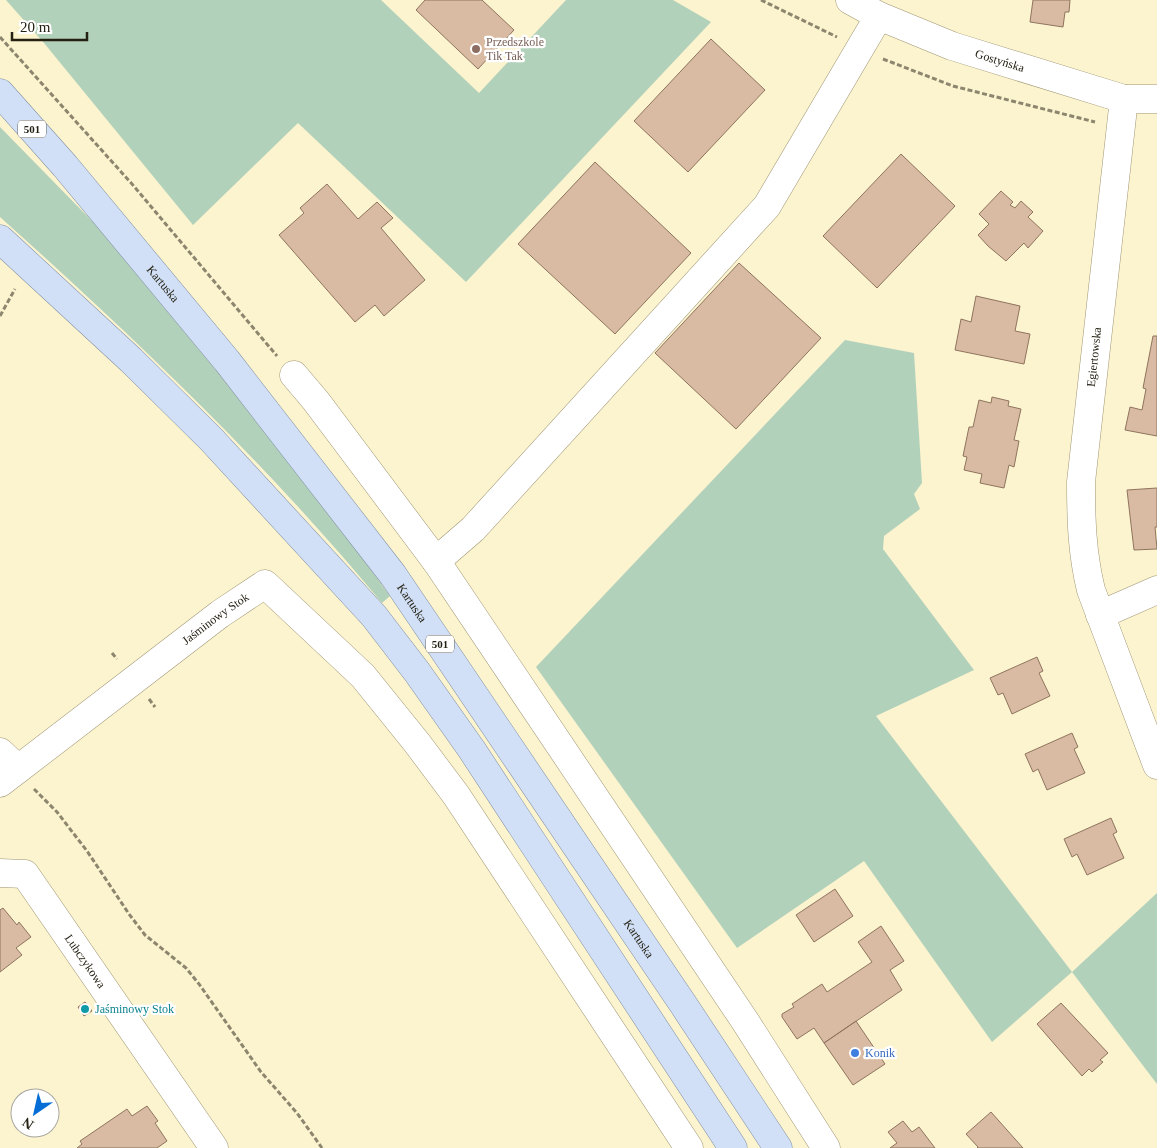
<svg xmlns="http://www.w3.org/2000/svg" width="1157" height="1148" viewBox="0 0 1157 1148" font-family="'Times New Roman',serif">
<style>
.green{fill:#b2d1bb}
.building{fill:#d8bba2;stroke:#8f745e}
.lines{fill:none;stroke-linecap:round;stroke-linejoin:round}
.minor-casing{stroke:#9f9675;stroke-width:29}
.major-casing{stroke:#8090a3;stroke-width:29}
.path{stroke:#8c866e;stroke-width:3;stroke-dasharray:5 2.5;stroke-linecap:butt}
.minor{stroke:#fff;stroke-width:28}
.major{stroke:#d1e0f6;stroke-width:28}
.education-dot{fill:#8d6e63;stroke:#fff;stroke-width:2}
.culture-dot{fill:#0f9aa8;stroke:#fff;stroke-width:2}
.shop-dot{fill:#3f7fe0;stroke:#fff;stroke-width:2}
.labels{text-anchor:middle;stroke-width:4.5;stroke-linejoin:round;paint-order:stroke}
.shield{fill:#fff;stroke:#66645a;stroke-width:1}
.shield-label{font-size:11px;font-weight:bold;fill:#242113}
.education-label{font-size:12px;fill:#785e54;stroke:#fff;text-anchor:start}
.street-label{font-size:12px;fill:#242113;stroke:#fff}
.culture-label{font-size:12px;fill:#0d838f;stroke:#fff;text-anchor:start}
.shop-label{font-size:12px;fill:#366cbe;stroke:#fff;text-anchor:start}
</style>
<rect width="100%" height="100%" fill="#fcf3cf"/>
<path class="green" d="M6,0h375l98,93 87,-93h107l38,22 -245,260 -168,-159 -105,102 -149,-182z
M0,127l95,97 116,140 136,173 43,59 -8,7c-115,-139 -247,-265 -382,-386z
M845,340l69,13 8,130 -8,11 6,15 -36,27 -1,13 91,121 -98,46 196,256 85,-79v191l-85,-112 -80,70 -128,-181 -127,87 -201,-281z"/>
<path class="building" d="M425,0h57l32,30 -36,39 -62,-59z
M1033,0h37l-1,12h-4l-2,15 -33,-5z
M711,39l54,51 -77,82 -54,-51z
M901,154l54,52 -78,82 -54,-52z
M595,162l96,91 -76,81 -97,-90z
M327,184l31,35 19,-17 16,16 -12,10 44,52 -41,36 -9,-11 -20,17 -76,-87 25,-22 -4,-5z
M1001,191l12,11 -3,3 5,3 6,-7 12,11 -5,5 15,14 -15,17 -4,-5 -18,18 -18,-15 -10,-11 11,-11 -10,-10z
M739,263l82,75 -85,91 -81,-76z
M976,296l44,10 -5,25 15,3 -6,30 -69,-14 6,-31 10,3z
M1153,336h4v100l-32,-6 5,-23 12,3 4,-21 -3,-1z
M992,397l17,4 -1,5 13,3 -7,31 5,1 -5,26 -5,-2 -5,23 -24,-5 2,-9 -18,-4 3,-13 -4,-1 6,-29h4l6,-27 12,3z
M1157,488v39h-2l2,22 -23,1 -7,-60z
M1037,657l6,14 -4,2 11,23 -38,18 -9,-21 -5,2 -8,-17z
M1072,733l6,14 -4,2 11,24 -38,17 -9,-21 -5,3 -8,-18z
M1111,818l6,14 -4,2 11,24 -37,17 -10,-21 -5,3 -8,-18z
M835,889l18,27 -39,26 -18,-27z
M3,908l14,17 2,-3 12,15 -15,11 6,7 -22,17v-62z
M881,926l23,35 -14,9 12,20 -78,53 -10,-15 -17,11 -15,-22v-3l12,-7 -2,-3 30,-20 5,8 45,-30 -14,-20z
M85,1002l7,9 -8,5 -6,-9z
M1061,1003l47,50 -8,7 3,2 -11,10 -3,-3 -7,7 -45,-52z
M856,1021l29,43 -32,21 -29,-42z
M147,1106l11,15 -3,2 12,18 -10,7h-80l5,-4 -2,-3 47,-32 5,7z
M991,1112l32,36h-46l1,-1 -12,-13z
M903,1121l9,11 7,-5 16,21h-45l7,-5 -9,-11z"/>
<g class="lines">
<g class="minor-casing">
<g id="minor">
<path id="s1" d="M850,0l29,16 73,30 172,53h33"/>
<path d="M1124,99l-43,383c0,38 1,71 10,108l66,175"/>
<path d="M294,375l22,26 120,160 309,460 81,127"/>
<path d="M436,561l37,-32 294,-323 112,-190"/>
<path d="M1100,615l57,-25"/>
<path d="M0,752l18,17"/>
<path id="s2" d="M0,783l220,-169 45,-30 98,92 54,67 39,52 233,353"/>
<path id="s3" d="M0,873l25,1 189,274"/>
</g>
</g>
<g class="major-casing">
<g id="major">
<path id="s4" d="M0,93l65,73 162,195 166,214 290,429 95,144"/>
<path d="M0,239l131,121 80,79 163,177 43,56 55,78 261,398"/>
</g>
</g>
<path class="path" d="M761,0l76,37
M0,37l132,147 145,172
M883,59l70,27 142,36
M0,316l15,-27
M112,653l5,6
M149,699l6,8
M34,789l23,23 30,39 42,63 16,21 41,33 13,16 62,88 36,41 25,35"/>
<use href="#minor" class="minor"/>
<use href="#major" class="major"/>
</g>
<circle class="education-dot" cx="476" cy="49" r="5"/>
<circle class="culture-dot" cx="85" cy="1009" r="5"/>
<circle class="shop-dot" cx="855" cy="1053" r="5"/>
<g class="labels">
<g class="shield">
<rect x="18" y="120.5" width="28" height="17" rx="4"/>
<rect x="426" y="635.5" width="28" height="17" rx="4"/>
</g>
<g class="shield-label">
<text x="32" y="133">501</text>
<text x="440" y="648">501</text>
</g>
<g class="education-label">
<text x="486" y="46">Przedszkole<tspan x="486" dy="14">Tik Tak</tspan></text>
</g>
<g class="street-label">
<text dy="4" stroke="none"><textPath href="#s1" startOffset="162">Gostyńska</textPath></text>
<text dy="4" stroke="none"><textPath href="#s4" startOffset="251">Kartuska</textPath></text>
<text transform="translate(1094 357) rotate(-84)" y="4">Egiertowska</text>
<text dy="4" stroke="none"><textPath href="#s4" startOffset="656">Kartuska</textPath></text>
<text dy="4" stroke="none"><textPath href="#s2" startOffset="271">Jaśminowy Stok</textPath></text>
<text dy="4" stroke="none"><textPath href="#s4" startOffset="1061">Kartuska</textPath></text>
<text dy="4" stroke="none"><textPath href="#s3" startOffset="131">Lubczykowa</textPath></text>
</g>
<g class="culture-label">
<text x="95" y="1013">Jaśminowy Stok</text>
</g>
<g class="shop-label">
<text x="865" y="1057">Konik</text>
</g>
</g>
<g transform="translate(35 1113) rotate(214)"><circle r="24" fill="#ffffff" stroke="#a7a6a1"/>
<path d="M0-4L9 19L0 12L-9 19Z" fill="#046ed6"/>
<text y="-8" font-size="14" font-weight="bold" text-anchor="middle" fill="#242113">N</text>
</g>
<path d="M12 32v8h75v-8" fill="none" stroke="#242113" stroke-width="2.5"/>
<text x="20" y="32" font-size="15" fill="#242113" stroke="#ffffff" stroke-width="4" paint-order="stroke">20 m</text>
</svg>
